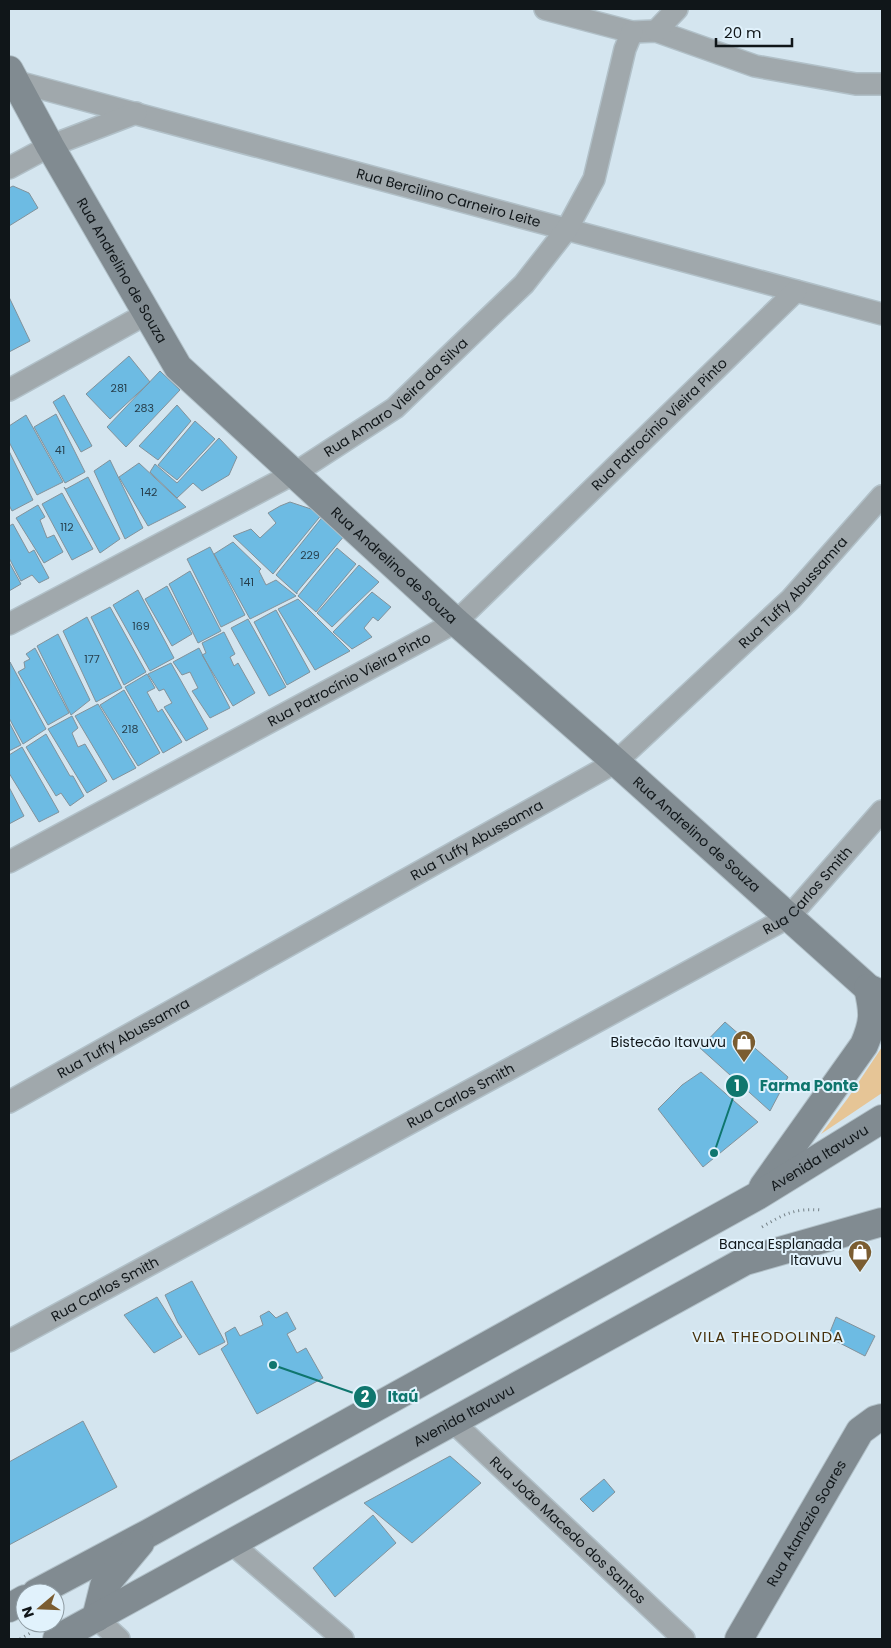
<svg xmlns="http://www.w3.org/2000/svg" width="891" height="1648" viewBox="0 0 891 1648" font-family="Poppins,sans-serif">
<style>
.green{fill:#e6c596}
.building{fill:#6dbbe3;stroke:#82929b}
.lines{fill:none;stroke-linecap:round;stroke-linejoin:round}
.street-casing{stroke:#b1c0c8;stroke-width:24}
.secondary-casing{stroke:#b1c0c8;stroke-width:30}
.path{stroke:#748086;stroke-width:3;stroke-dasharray:1 4;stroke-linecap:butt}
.street{stroke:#a0a8ac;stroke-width:21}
.secondary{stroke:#818b91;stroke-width:28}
.labels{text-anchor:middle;stroke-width:4;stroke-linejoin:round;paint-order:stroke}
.number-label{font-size:11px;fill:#273f4c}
.street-label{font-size:14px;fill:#101619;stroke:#e1f2fc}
.poi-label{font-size:14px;fill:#101619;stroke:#e1f2fc;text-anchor:end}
.neighbourhood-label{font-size:15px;letter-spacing:1px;fill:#47310c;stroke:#e1f2fc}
.leader{fill:none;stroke:#0f766e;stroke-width:2}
.callout-dot{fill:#0f766e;stroke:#e1f2fc;stroke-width:2}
.mark-label{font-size:15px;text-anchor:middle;font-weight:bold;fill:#fff}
.callout-label{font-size:15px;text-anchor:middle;font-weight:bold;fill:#0f766e;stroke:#e1f2fc;stroke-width:4;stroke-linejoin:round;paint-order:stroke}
</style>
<rect width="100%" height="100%" fill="#d4e5ef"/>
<path class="green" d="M882,1047v46l-61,41 27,-36z"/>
<path class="building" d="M13,186l16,7 9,15 -29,18v-38z
M9,297l21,44 -21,11z
M129,356l21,26 -40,37 -24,-25z
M160,371l20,19 -54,57 -19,-20z
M64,395l28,51 -11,6 -28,-50z
M177,405l14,16 -33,39 -19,-14z
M56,414l29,58 -20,11 -31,-56z
M26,415l37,67 -26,13 -28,-53v-16z
M195,421l20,18 -38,41 -19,-15z
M219,438l18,19 -8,18 -27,16 -9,-8 -16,15 -27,-26 5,-8 22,19z
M9,451l24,49 -21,11 -3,-6z
M110,460l33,68 -18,11 -31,-68z
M139,463l47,44 -38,19 -29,-49z
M88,477l32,62 -20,14 -36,-66 2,2z
M62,493l31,56 -21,11 -30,-56z
M290,502l33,11 -50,61 -40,-38 18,-7 9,9 16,-15 -8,-10 12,-7z
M38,505l7,12 -5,3 7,18 7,-3 9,17 -19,11 -28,-45z
M324,515l21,20 -48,57v2l-21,-19z
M13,524l16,29 5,-3 15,28 -10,5 -7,-8 -11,6 -12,-23v-32z
M233,542l28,27 -2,2 7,14 10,-5 20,16 -46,23 -36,-65z
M210,547l35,68 -24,12 -34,-68z
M337,548l19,16 -40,48 -18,-16z
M9,562l12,22 -12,7z
M359,565l20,17 -47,45 -15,-14z
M190,571l31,60 -23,12 -29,-59z
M167,586l25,48 -20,12 -27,-47z
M138,590l36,68 -24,13 -37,-66z
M372,592l19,15 -13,14 -5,-4 -9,11 8,9 -20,12 -19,-17z
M298,599l52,52 -35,19 -37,-61z
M110,607l36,65 -22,13 -33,-68z
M276,610l34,62 -23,13 -33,-63z
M87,617l35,71 -26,14 -33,-71z
M248,619l38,68 -17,9 -38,-68z
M224,632l11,22 -5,3 4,9 4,-3 17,30 -22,13 -31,-51 4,-2 -4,-10z
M58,634l32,66 -19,15 -34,-69z
M35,648l34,65 -21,12 -30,-53 7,-4 -1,-6 6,-3 -4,-5z
M199,648l31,60 -20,10 -18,-27 6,-3 -8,-16 -8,3 -9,-13z
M10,662l36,67 -23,15 -14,-26z
M171,663l37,66 -22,12 -22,-34 8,-4 -8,-14 -5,2 -11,-17z
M147,674l8,14 -8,4 11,20 4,-3 20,33 -19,11 -38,-66z
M124,690l36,63 -22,13 -38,-61z
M98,704l38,64 -23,12 -38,-64z
M72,716l6,12 -6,5 6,14 7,-3 22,37 -20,12 -39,-64z
M9,722l12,23 -12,6z
M46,734l24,42h3l11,20 -14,10 -9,-13 -5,3 -30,-49z
M22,747l37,65 -20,10 -30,-49v-18z
M9,787l15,29 -15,8z
M725,1022l63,55 -18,34 -70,-63z
M701,1072l57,50 -55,45 -45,-58 24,-24z
M192,1281l33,61 -26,13 -21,-32 -13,-28z
M157,1297l25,40 -28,16 -30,-38z
M269,1311l7,7 11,-6 9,17 -9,5 10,19 9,-5 17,30 -66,36 -36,-65 7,-5 -3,-11 10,-6 5,9 23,-11 -3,-9z
M836,1317l39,19 -10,20 -37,-19z
M83,1421l34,66 -108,58v-83z
M450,1456l31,27 -69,60 -48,-40z
M604,1479l11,13 -22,20 -13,-13z
M373,1515l23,28 -61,54 -22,-29z"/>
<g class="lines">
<g class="street-casing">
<g id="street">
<path d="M545,9l87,23 24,-1 99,35 101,18h26"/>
<path d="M656,31l21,-22"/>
<path id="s1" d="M14,81l868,233"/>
<path d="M9,168l41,-22 86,-33"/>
<path d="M9,390l137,-76"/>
<path id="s2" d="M9,624l286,-151 100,-65 129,-124 43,-55 27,-50 31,-130 7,-17"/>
<path id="s3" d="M9,862l447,-240 340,-331"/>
<path id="s4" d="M9,1102l607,-340 175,-163 91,-103"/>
<path id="s5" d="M9,1341l780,-424 93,-106"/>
<path id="s6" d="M452,1421l232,218"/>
<path d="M231,1543l112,96"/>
<path d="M96,1618l23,21"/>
</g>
</g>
<g class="secondary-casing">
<g id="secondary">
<path id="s7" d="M9,70l41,76 128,221 278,255 160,140 252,226 14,6"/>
<path d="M763,1187l101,-142c10,-23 10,-32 4,-57"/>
<path id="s8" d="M36,1593l113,-60 608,-337 125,-77"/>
<path d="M9,1608l16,-9"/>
<path d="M96,1618l8,-32 36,-43"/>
<path id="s9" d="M57,1639l688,-378 137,-39"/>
<path id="s10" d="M739,1639l121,-208 15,-11 7,-2"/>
</g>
</g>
<path class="path" d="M762,1227c22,-13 33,-19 59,-17
M20,1639l12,-7"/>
<use href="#street" class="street"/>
<use href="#secondary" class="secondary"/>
</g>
<defs>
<g id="shop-pin" transform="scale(1.25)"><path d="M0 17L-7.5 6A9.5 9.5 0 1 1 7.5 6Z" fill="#7b5d31" stroke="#e1f2fc"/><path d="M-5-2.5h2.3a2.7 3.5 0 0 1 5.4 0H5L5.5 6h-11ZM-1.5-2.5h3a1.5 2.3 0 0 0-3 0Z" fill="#fff"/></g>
</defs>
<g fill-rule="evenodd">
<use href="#shop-pin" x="744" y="1042"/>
<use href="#shop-pin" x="860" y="1252"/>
</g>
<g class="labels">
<g class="number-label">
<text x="119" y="392">281</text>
<text x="144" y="412">283</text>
<text x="60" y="454">41</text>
<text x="149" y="496">142</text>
<text x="67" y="531">112</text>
<text x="310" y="559">229</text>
<text x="247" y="586">141</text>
<text x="141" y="630">169</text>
<text x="92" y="663">177</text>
<text x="130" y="733">218</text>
</g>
<g class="street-label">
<text dy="5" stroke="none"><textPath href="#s1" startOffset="450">Rua Bercilino Carneiro Leite</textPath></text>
<text dy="5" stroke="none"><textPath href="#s7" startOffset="230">Rua Andrelino de Souza</textPath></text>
<text dy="5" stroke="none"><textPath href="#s2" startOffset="450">Rua Amaro Vieira da Silva</textPath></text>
<text dy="5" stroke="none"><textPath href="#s3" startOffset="791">Rua Patrocínio Vieira Pinto</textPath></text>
<text dy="5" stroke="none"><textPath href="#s7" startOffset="635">Rua Andrelino de Souza</textPath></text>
<text dy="5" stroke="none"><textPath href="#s4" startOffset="941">Rua Tuffy Abussamra</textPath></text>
<text dy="5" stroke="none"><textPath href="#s3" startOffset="386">Rua Patrocínio Vieira Pinto</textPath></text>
<text dy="5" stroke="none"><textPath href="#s7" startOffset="1040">Rua Andrelino de Souza</textPath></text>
<text dy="5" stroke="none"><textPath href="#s4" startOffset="536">Rua Tuffy Abussamra</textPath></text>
<text dy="5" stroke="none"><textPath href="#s5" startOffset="919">Rua Carlos Smith</textPath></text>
<text dy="5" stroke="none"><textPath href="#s4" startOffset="131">Rua Tuffy Abussamra</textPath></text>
<text dy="5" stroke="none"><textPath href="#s5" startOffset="514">Rua Carlos Smith</textPath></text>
<text dy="5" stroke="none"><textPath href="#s8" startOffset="896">Avenida Itavuvu</textPath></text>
<text dy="5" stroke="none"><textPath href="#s5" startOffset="109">Rua Carlos Smith</textPath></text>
<text dy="5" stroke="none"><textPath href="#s9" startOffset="464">Avenida Itavuvu</textPath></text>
<text dy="5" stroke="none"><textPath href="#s10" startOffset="134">Rua Atanázio Soares</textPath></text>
<text dy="5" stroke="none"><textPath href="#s6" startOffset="159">Rua João Macedo dos Santos</textPath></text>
</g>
<g class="poi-label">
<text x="726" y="1047">Bistecão Itavuvu</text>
<text x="842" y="1249">Banca Esplanada<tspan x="842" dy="16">Itavuvu</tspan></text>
</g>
<g class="neighbourhood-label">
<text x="768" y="1342">VILA THEODOLINDA</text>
</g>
</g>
<path class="leader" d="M714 1153L737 1086M273 1365L365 1397"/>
<g class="callout-dot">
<circle cx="714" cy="1153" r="5"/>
<circle cx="273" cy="1365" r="5"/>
<circle cx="737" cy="1086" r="12"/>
<circle cx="365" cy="1397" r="12"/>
</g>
<g class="mark-label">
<text x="737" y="1091">1</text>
<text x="365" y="1402">2</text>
</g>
<g class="callout-label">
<text x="809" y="1091">Farma Ponte</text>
<text x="403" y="1402">Itaú</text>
</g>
<rect width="891" height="1648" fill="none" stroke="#101619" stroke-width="20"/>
<g transform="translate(40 1608) rotate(251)"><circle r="24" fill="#e1f2fc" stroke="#8d9aa1"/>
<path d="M0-4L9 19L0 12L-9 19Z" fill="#7b5d31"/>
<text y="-8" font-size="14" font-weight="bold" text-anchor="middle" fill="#101619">N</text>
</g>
<path d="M716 38v8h76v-8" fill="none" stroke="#101619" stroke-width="2.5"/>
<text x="724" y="38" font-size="15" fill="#101619" stroke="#e1f2fc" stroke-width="4" paint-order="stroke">20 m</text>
</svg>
